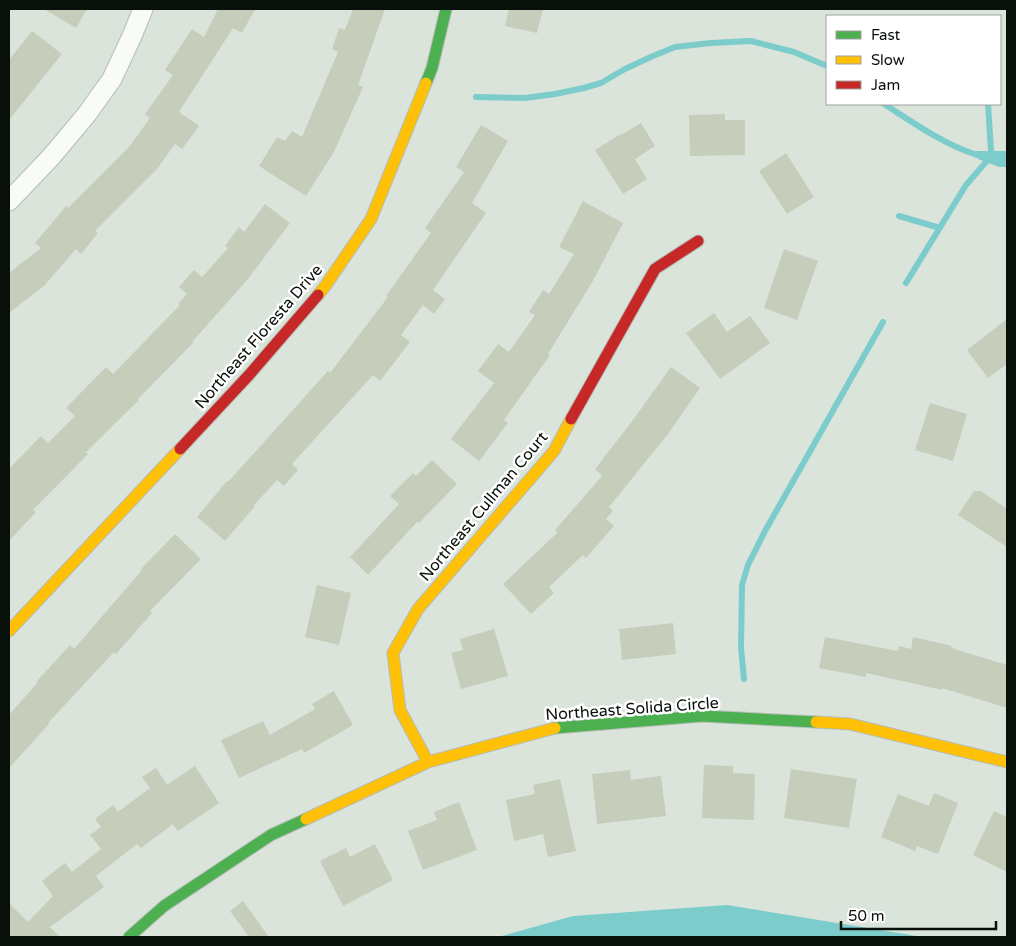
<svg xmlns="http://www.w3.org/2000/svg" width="1016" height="946" viewBox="0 0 1016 946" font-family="'Varela Round',sans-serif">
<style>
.water{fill:#7ccccc}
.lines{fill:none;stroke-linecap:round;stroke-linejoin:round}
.stream{stroke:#7ccccc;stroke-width:6}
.building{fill:#c6cdbb}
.street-casing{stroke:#b5bdb5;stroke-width:21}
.fast-casing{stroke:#b5bdb5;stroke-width:13}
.slow-casing{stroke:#b5bdb5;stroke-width:13}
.jam-casing{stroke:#b5bdb5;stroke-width:13}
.street{stroke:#f9fbf9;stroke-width:19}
.fast{stroke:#4caf50;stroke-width:11}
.slow{stroke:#ffc107;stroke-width:11}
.jam{stroke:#c62828;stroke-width:11}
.labels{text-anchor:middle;stroke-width:5;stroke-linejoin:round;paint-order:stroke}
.street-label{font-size:16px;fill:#090f09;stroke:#fff}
</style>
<rect width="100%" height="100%" fill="#dae4da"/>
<path class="water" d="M976,151h31v16h-8l-21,-8z
M727,905l196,32h-425l75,-21z"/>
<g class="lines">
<path class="stream" d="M476,97l49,1 30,-4 29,-6 17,-5 24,-14 28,-13 22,-9 36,-4 40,-2 43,11 33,14
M884,104c30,19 59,40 93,51
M988,104l3,47
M899,216l41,12
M906,283l60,-98 20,-23
M744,679l-3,-31 1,-63 6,-20 17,-34 118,-209"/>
</g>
<path class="building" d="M44,9h43l-11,19z
M218,9h37l-13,24 -9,-5 -54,84 20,14 -17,23 -7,-5 -18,25 -62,62 3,2 -17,21 -5,-5 -31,36 -36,28v-40l32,-25 -6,-5 31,-37 2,2 61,-61 21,-29 -5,-4 28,-39 -8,-5 27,-41 12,8z
M353,9h32l-27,76 5,2 -29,65 -28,44 -47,-30 18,-29 8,4 7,-10 10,6 36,-85 -6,-3 7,-21 6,2z
M509,9h34l-6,24 -32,-7z
M32,31l30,23 -53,66v-60z
M725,114v6h20v35l-55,1 -1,-41z
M641,123l14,23 -20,13 12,20 -24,15 -28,-44 26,-16v1z
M481,125l27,16 -36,62 14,10 -53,77 12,9 -11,15 -11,-9 -22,30 9,7 -30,39 -7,-6 -81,89 6,6 -14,16 -7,-6 -23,25 1,1 -30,35 -28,-24 30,-36 1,1 100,-111 2,2 58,-76 -2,-1 45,-63 -6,-5 39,-56 -8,-5z
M786,153l28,44 -27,17 -28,-43z
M583,201l40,22 -29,56 -46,75 2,1 -46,65 4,3 -29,38 -28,-22 43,-56 -16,-12 20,-27 11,8 26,-37 -6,-3 14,-22 6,4 25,-40 -15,-7z
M265,204l25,19 -42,56 -56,63 1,1 -55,56 1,1 -53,52 2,2 -55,56 3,2 -27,29v-72l32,-33 7,7 27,-27 -9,-8 40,-41 7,7 67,-69 -2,-1 9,-10 -8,-7 15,-17 8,7 26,-29 -3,-2 14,-19 5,5z
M784,249l34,12 -21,59 -33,-12z
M714,313l13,19 23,-16 20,27 -50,36 -34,-46z
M1007,319v45l-19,14 -21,-28z
M671,367l29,21 -32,46 -59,73 4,4 -7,8 8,7 -28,32 -3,-3 -34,32 5,6 -23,21 -28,-30 55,-52 -3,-2 47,-54 -7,-7 35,-45z
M930,403l37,11 -14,47 -38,-11z
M432,460l25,24 -38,39 -2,-1 -49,53 -18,-18 49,-53 -9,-8 23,-23 3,3z
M974,491h7l26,18v38l-49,-32z
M175,534l26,25 -51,52 2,2 -36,41 -2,-2 -66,71 1,1 -40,44v-53l29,-33 -1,-1 33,-36 4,4 68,-79 -1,-1z
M317,585l34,8 -12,52 -34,-8z
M673,623l3,31 -54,6 -3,-31z
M494,629l14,47 -47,13 -10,-36 12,-3 -3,-11z
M825,637l73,14 1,-5 12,3 2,-12 39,9 -1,2 56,17v43l-65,-20v2l-76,-17v4l-47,-9z
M334,691l19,34 -49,28 -2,-4 -63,29 -18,-38 42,-19 7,14 45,-26 -3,-5z
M704,765l29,1v7l22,1 -1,46 -52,-2z
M195,766l24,37 -41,28 -5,-7 -32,24 -4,-4 -41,32 8,11 -54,40 10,10h-51v-34l19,19 25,-26 -11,-15 23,-18 7,9 29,-23 -11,-14 11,-8 -6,-8 18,-14 5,7 32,-24 -8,-11 14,-9 11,17z
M791,769l66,10 -8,49 -65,-10z
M630,770l1,10 30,-4 5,40 -69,8 -5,-50z
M560,779l16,72 -28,6 -5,-23 -29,7 -8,-41 29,-6 -2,-9z
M934,793l24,10 -20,51 -21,-8 -2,5 -34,-14 17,-43 31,12z
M459,802l18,48 -54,20 -15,-39 29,-11 -3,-8z
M994,811l13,6v55l-34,-17z
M375,844l18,36 -50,26 -23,-45 26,-13 4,9z
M243,901l26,36h-20l-19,-26z"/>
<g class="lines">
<g class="street-casing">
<path id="street" d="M9,201l42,-44 36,-43 25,-35 20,-43 11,-27"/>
</g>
<g class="fast-casing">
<path id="fast" d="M426,83l6,-15 14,-59
M555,728l147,-12 114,6
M129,937l35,-31 107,-71 35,-16"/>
</g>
<g class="slow-casing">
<path id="slow" d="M318,295l8,-10 45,-66 55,-136
M9,631l171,-182
M816,722l34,2 157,38
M428,762l-28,-52 -7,-57 25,-44 136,-158 17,-32
M306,819l122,-57 127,-34"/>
</g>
<g class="jam-casing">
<path id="jam" d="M571,419l84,-150 43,-28
M180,449l69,-74 69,-80"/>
</g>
<use href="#street" class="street"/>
<use href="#fast" class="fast"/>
<use href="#slow" class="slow"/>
<use href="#jam" class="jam"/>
</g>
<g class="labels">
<g class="street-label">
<text transform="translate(258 336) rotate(-49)" y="6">Northeast Floresta Drive</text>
<text transform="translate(483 506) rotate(-50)" y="6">Northeast Cullman Court</text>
<text transform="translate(632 708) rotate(-4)" y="6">Northeast Solida Circle</text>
</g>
</g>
<rect width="1016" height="946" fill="none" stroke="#090f09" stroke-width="20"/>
<rect x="826" y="15" width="175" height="90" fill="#ffffff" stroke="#9d9f9d"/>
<rect x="836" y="31" width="25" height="8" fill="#4caf50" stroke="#9d9f9d"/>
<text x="871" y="40" font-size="15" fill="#090f09">Fast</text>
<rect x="836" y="56" width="25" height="8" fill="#ffc107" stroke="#9d9f9d"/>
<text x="871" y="65" font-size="15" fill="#090f09">Slow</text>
<rect x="836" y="81" width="25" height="8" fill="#c62828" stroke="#9d9f9d"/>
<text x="871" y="90" font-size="15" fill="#090f09">Jam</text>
<path d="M841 921v8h155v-8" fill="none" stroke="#090f09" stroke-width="2.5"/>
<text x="848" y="921" font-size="15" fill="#090f09" stroke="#ffffff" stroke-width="4" paint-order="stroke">50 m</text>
</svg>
